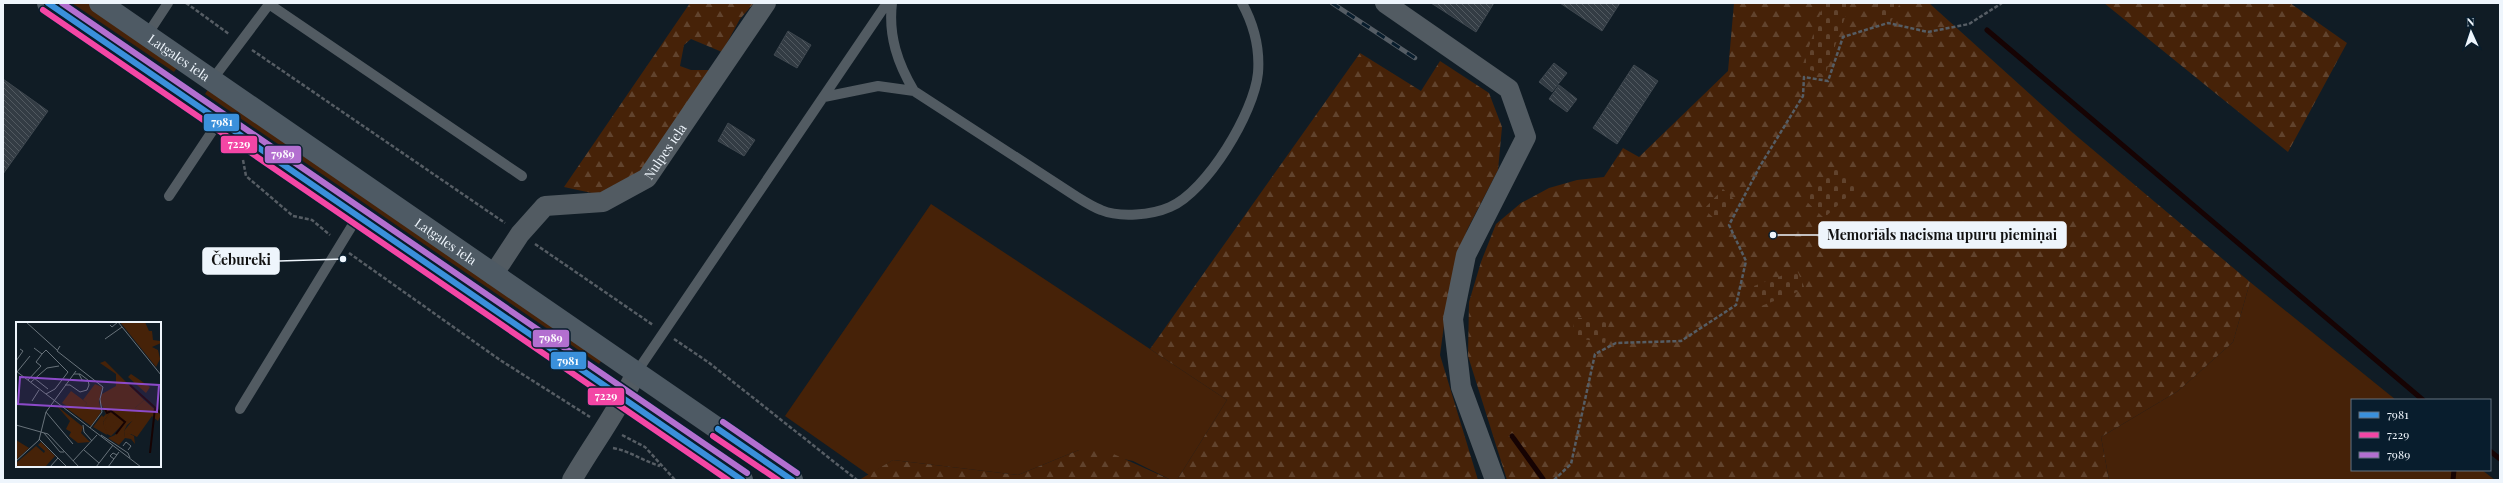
<svg xmlns="http://www.w3.org/2000/svg" width="2503" height="483" viewBox="0 0 2503 483" font-family="'Playfair Display',serif">
<style>
.grass{fill:#462208}
.forest{fill:url(#forest-firs)}
.cemetery{fill:url(#cemetery-stones)}
.lines{fill:none;stroke-linecap:round;stroke-linejoin:round}
.stream{stroke:#160303;stroke-width:5}
.building{fill:url(#building-back-hatch);stroke:#3e474f}
.path{stroke:#565d64;stroke-width:2.5;stroke-dasharray:4 2;stroke-linecap:butt}
.service{stroke:#525b62;stroke-width:10}
.minor{stroke:#525b62;stroke-width:20}
.trunk{stroke:#4e5a64;stroke-width:22}
.rail-casing{stroke:#555d65;stroke-width:4.5}
.rail{stroke:#081d2d;stroke-width:3;stroke-dasharray:9;stroke-linecap:butt}
.bus-1-casing{stroke:#081d2d;stroke-width:9}
.bus-2-casing{stroke:#081d2d;stroke-width:9}
.bus-3-casing{stroke:#081d2d;stroke-width:9}
.bus-1{stroke:#3a90db;stroke-width:6}
.bus-2{stroke:#f346a5;stroke-width:6}
.bus-3{stroke:#b36fd0;stroke-width:6}
.labels{text-anchor:middle;stroke-width:4;stroke-linejoin:round;paint-order:stroke}
.street-label{font-size:13px;fill:#eef5fc;stroke:#081d2d}
.inset-river{fill:none;stroke:#160303;stroke-width:2}
.inset-road{fill:none;stroke:#69737b;stroke-width:1}
.view{fill:#8c4ac8;fill-opacity:0.15;stroke:#8c4ac8;stroke-width:2}
.inset-edge{fill:none;stroke:#eef5fc;stroke-width:2}
.leader{fill:none;stroke:#eef5fc;stroke-width:1.5}
.callout-dot{fill:#eef5fc;stroke:#081d2d;stroke-width:1.5}
.callout{fill:#eef5fc;stroke:#eef5fc;stroke-width:1.5}
.callout-label{font-size:14px;text-anchor:middle;font-weight:bold;fill:#111}
.line-badge{stroke:#081d2d;stroke-width:1.5}
.badge-label{font-size:11px;text-anchor:middle;font-weight:bold;fill:#fff}
</style>
<defs>
<pattern id="forest-firs" width="22" height="20" patternUnits="userSpaceOnUse"><rect width="22" height="20" fill="#462208"/><path d="M5 1l3.5 6h-7zM16 11l3.5 6h-7z" fill="#61432d"/></pattern>
<pattern id="cemetery-stones" width="16" height="16" patternUnits="userSpaceOnUse"><rect width="16" height="16" fill="#462208"/><path d="M2 7V4a2 2 0 0 1 4 0v3zM10 15v-3a2 2 0 0 1 4 0v3z" fill="#61432d"/></pattern>
<pattern id="building-back-hatch" width="6" height="6" patternUnits="userSpaceOnUse"><rect width="6" height="6" fill="#333c44"/><path d="M-1 5l2 2M0 0l6 6M5-1l2 2" fill="none" stroke="#515960"/></pattern>
</defs>
<rect width="100%" height="100%" fill="#101c25"/>
<path class="grass" d="M72,3h19l89,61 -6,8z
M211,85l394,271 -6,8 -394,-270z
M931,204l296,196 -50,80h-6l-38,-19 -54,-11 -61,25 -125,-15 -24,15 -84,-59z
M2250,282l146,118h-44v70h130l13,10h-386l-8,-43 77,-46 55,-49z"/>
<path class="forest" d="M690,3h64l-14,16 -18,33 -31,-13 -7,6 -4,21 11,4h18l-69,107 -39,18 -37,-8z
M1734,3h195l144,130 177,149 -17,60 -55,49 -77,46 8,43h-602l-39,-124 1,-54 12,-40 15,-38 25,-21 28,-15 28,-8 27,-3 19,-29 16,9 89,-86z
M2104,3h186l57,40 -59,109z
M1360,53l61,38 19,-30 49,32 13,34 -4,43 -31,60 -19,65 -8,60 38,125h-301l50,-80 -77,-51z
M1098,447l73,33h-312l34,-20 125,15 61,-25z"/>
<path class="cemetery" d="M1824,3h26l-25,72 -23,-8z
M1877,3h23l-9,19 -18,-8z
M1839,165l21,20 -36,33 -20,-19z
M1723,189l13,12 -19,20 -13,-12z
M1797,270l8,19 -44,17 -7,-20z
M1575,317l34,6 -4,20 -33,-6z"/>
<g class="lines">
<path class="stream" d="M1987,30l436,370
M1512,436l31,43
M2490,451l10,8
M2453,480l1,-10"/>
</g>
<path class="building" d="M1431,3h63l-18,29z
M1560,3h60l-18,28z
M788,31l23,14 -14,23 -23,-13z
M1554,63l13,10 -15,19 -13,-10z
M1634,65l24,16 -41,63 -24,-16z
M3,79l45,32 -45,63z
M1559,85l18,14 -10,13 -18,-13z
M728,123l27,17 -11,16 -26,-15z"/>
<g class="lines">
<path class="path" d="M186,3l43,31
M252,50l253,173
M243,160l3,16 47,40 19,4 18,15
M535,244l118,81
M349,253l151,107 90,57
M674,339l34,23 149,118
M622,435l23,12 30,33
M613,448c17,3 30,13 47,18
M1554,480l17,-16 24,-110 21,-11 65,-2 55,-36 10,-44 -17,-36 31,-59 43,-70 1,-19 24,4 15,-44 45,-14 40,9 41,-8 33,-21"/>
<path class="service" d="M892,3c-4,33 6,61 22,88
M269,4l253,172
M147,35l21,-32
M212,80l58,-77
M824,97l54,-11 36,5 163,106c8,5 16,10 24,13 19,8 51,5 69,-3 37,-16 84,-94 88,-134 2,-25 -4,-48 -16,-70
M169,196l50,-75
M636,373l251,-370
M240,409l118,-193"/>
<g class="minor">
<path d="M1385,3l124,86 17,48 -60,118 -13,64 8,68 34,93"/>
<path id="s1" d="M493,275l27,-41 25,-28 58,-4 44,-24 119,-175"/>
<path d="M572,480c21,-36 46,-69 64,-107"/>
</g>
<g class="trunk">
<path d="M48,3l694,477"/>
<path id="s2" d="M100,3l692,477"/>
</g>
<g class="rail-casing">
<path id="rail" d="M1332,3l83,55"/>
</g>
<use href="#rail" class="rail"/>
<g class="bus-1-casing">
<path id="bus-1" d="M48,3l694,477
M718,429l74,51"/>
</g>
<g class="bus-2-casing">
<path id="bus-2" d="M43,10l685,470
M713,436l65,44"/>
</g>
<g class="bus-3-casing">
<path id="bus-3" d="M62,3l685,470
M723,422l74,51"/>
</g>
<use href="#bus-1" class="bus-1"/>
<use href="#bus-2" class="bus-2"/>
<use href="#bus-3" class="bus-3"/>
</g>
<g class="labels">
<g class="street-label">
<text dy="5" stroke="none"><textPath href="#s2" startOffset="96">Latgales iela</textPath></text>
<text dy="5" stroke="none"><textPath href="#s1" startOffset="227">Nulpes iela</textPath></text>
<text dy="5" stroke="none"><textPath href="#s2" startOffset="420">Latgales iela</textPath></text>
</g>
</g>
<g transform="translate(16 322)">
<rect width="145" height="145" fill="#101c25"/>
<path d="M55,69l16,12 -3,5 -17,-2 -5,-3zM128,78l17,15 -3,6 -6,-5 -15,21 -6,-3 -6,4 -1,-7 8,-10 3,-13zM95,89l14,11 -14,14 -6,-3 -2,-11zM0,118l13,8 -13,12zM25,120l14,14 -10,11h-29v-4l20,-17 8,7 1,-2 -7,-6z" fill="#462208"/>
<path d="M104,0h25l4,9h3l1,9 7,1 1,-3v5l-9,4 6,3 2,9 -4,8zM89,39l39,39 -9,8 1,10 -9,7 -3,6 1,6 3,-4 6,3 1,8 -4,-5 -6,-1 -6,7 -11,-7 7,-3 10,-13 -14,-11 -8,11 4,13 -14,-8 9,-12 1,2 3,-3 -6,-13 2,-7 14,-8v-12l-16,-11zM115,52l19,13 -4,6 -18,-16zM79,62l7,3 -3,14 2,11 -10,14 -26,-19 19,1 3,-5 -4,-3zM41,84l26,21 -2,6 9,9 -12,1 -9,-7 2,-4 -5,-3 4,-8zM96,91l5,5 -10,13 -2,-10z" fill="#462208"/>
<path class="inset-river" d="M114,63l31,28M89,87l2,4 4,-2 14,11 -9,12M134,131l5,-45"/>
<path class="inset-road" d="M10,0l31,28M94,3l2,2 6,-5 43,53M89,17l17,-12M44,24l-3,5 46,36 -3,12 2,13 -12,16M18,26l8,6 4,-4 22,22 -13,17 -9,5M0,39l7,-10 -3,-2M0,49l125,96M1,50l13,-16M63,52l3,6 6,1M18,56l14,11M12,58l13,-14 -5,-4 6,-8M15,60l16,-14 12,-2M49,63h5l10,7 7,-2 2,-5 -1,-5 -8,-6h-6M16,79l7,-11M30,90l27,32M0,103l32,9 31,33M67,103l1,7 8,9M28,111l16,19h4M85,113l27,18 2,5M23,117l28,28M107,124l3,-4 5,4 -3,4M68,128l15,13M98,137l-4,-3 3,-3 4,2M0,139l23,-21 7,-28 30,-41M57,139l24,-26M34,145l8,-9M80,145l17,-22M92,145l11,-15"/>
<path class="view" d="M4,55l139,8 -2,27 -139,-8z"/>
<rect width="145" height="145" class="inset-edge"/>
</g>
<path class="leader" d="M1773 235L1819 235M343 259L279 261"/>
<g class="callout-dot">
<circle cx="1773" cy="235" r="4"/>
<circle cx="343" cy="259" r="4"/>
</g>
<g class="callout">
<rect x="1819" y="222" width="247" height="26" rx="4"/>
<rect x="203" y="248" width="76" height="26" rx="4"/>
</g>
<g class="callout-label">
<text x="1942" y="240">Memoriāls nacisma upuru piemiņai</text>
<text x="241" y="265">Čebureki</text>
</g>
<g class="line-badge">
<rect x="203" y="113" width="37" height="19" rx="4" fill="#3a90db"/>
<rect x="220" y="135" width="38" height="19" rx="4" fill="#f346a5"/>
<rect x="264" y="145" width="38" height="19" rx="4" fill="#b36fd0"/>
<rect x="532" y="329" width="38" height="19" rx="4" fill="#b36fd0"/>
<rect x="550" y="351" width="37" height="19" rx="4" fill="#3a90db"/>
<rect x="587" y="387" width="38" height="19" rx="4" fill="#f346a5"/>
</g>
<g class="badge-label">
<text x="222" y="126">7981</text>
<text x="239" y="148">7229</text>
<text x="283" y="158">7989</text>
<text x="551" y="342">7989</text>
<text x="568" y="365">7981</text>
<text x="606" y="400">7229</text>
</g>
<rect width="2503" height="483" fill="none" stroke="#eef5fc" stroke-width="8"/>
<rect x="2351" y="399" width="140" height="72" fill="#081d2d" stroke="#647380"/>
<rect x="2359" y="412" width="20" height="6" fill="#3a90db" stroke="#647380"/>
<text x="2387" y="419" font-size="12" fill="#eef5fc">7981</text>
<rect x="2359" y="432" width="20" height="6" fill="#f346a5" stroke="#647380"/>
<text x="2387" y="439" font-size="12" fill="#eef5fc">7229</text>
<rect x="2359" y="452" width="20" height="6" fill="#b36fd0" stroke="#647380"/>
<text x="2387" y="459" font-size="12" fill="#eef5fc">7989</text>
<g transform="translate(2471 32) rotate(357)" stroke="#081d2d" stroke-width="3" paint-order="stroke">
<path d="M0-3L7 15L0 10L-7 15Z" fill="#eef5fc"/>
<text y="-6" font-size="11" font-weight="bold" text-anchor="middle" fill="#eef5fc">N</text>
</g>
</svg>
